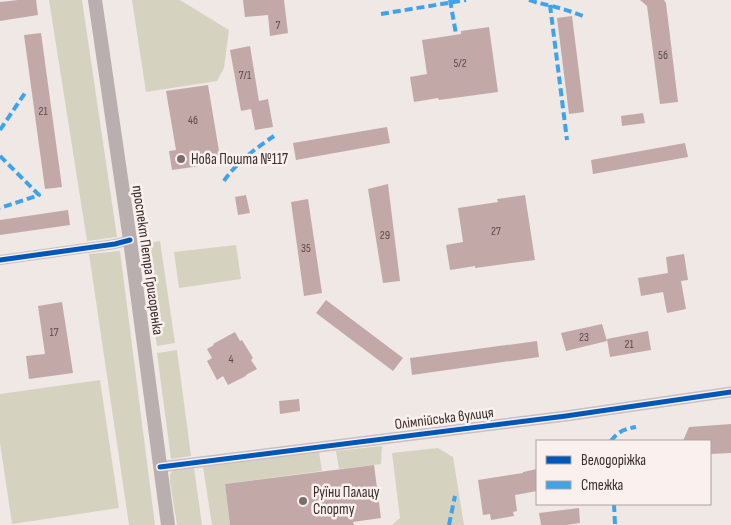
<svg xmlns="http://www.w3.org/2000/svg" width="731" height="525" viewBox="0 0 731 525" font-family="'Sofia Sans Condensed',sans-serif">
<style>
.green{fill:#d5d3c0}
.building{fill:#c2a9a8}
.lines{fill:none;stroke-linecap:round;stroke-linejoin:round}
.minor{stroke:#c8bfbe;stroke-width:10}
.tertiary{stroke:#c8bfbe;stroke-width:11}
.secondary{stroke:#b9afae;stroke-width:14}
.quiet{stroke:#3fa3eb;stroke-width:4;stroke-dasharray:8 4;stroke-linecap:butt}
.cycleway-casing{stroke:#faf1ee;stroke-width:8}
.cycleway{stroke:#0057b8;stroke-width:5}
.poi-dot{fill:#796e6c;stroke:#faf1ee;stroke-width:2}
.labels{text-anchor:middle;stroke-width:5;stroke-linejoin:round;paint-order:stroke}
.number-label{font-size:12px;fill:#5c4b4a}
.poi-label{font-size:15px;fill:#3a2c2b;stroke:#faf1ee;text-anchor:start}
.street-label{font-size:15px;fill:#3a2c2b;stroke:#faf1ee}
</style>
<rect width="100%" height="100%" fill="#efe8e5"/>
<path class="green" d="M49,0h33l35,237 -30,4z
M132,0h48l49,30 -5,38 -7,13 -71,11z
M160,241l15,102 -18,3 -15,-102z
M236,245l5,34 -62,9 -5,-36z
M120,251l35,274h-26l-40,-271z
M177,350l14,106 -20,3 -14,-106z
M100,380l19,128 -107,16 -12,-81v-49z
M382,446l-1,18 -42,5 -3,-18z
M438,448l15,9 11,68h-72l8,-7 -8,-65z
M319,452l3,19 -97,13 5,41h-18l-9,-58z
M194,468l8,57h-25l-7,-43v-8l3,-3z"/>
<path class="building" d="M18,0h18l2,15 -38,6v-19z
M243,0h41l4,33 -18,3 -2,-21 -23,2z
M640,0h24l2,3 12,99 -18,2 -13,-98z
M572,16l12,96 -15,2 -12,-96z
M489,27l9,65 -59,8 -1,-2 -24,4 -4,-25 17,-3 -5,-34 39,-6v-3z
M41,33l21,154 -17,2 -21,-154z
M250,46l9,55 9,-2 5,28 -18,3 -4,-21 -10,2 -11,-61z
M208,85l13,78 -49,7 -3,-19 7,-1 -10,-59z
M643,113l2,10 -23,3 -1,-10z
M387,127l3,16 -94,17 -3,-17z
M685,143l3,14 -95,17 -2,-14z
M388,184l12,97 -17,2 -15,-94z
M246,195l4,18 -12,2 -3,-18z
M525,195l10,65 -60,8v-2l-25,4 -4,-25 17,-3 -5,-34 40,-6 -1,-3z
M308,199l14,94 -18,3 -13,-94z
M68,210l2,15 -70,10v-15z
M684,254l4,26 -7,1 5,28 -19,4 -4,-21 -22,4 -3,-18 30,-5 -2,-16z
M326,300l77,58 -10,13 -77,-58z
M62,302l11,71 -44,6 -3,-23 19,-2 -7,-48z
M602,324l5,17 -41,10 -5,-18z
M648,331l3,19 -41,7 -3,-18z
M235,332l5,9 2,-1 11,18 -2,2 6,9 -11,6v1l-18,9 -5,-9 -6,4 -10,-19 5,-3 -5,-9 7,-4 -1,-1z
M537,341l2,16 -127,18 -2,-17z
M299,399l1,12 -20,3 -1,-13z
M731,424v29l-21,1v-13h-27l6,-14z
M374,465l7,53 -28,4 1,3h-124l-5,-41z
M537,469v22l-22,4 2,16 -4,1 1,4 -23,4 -1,-6 -7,1 -5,-35 45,-7v-1z
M579,508l1,15 -14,2h-25l-2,-12z"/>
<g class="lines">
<path class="minor" d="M0,260l115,-16 15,-4"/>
<path class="tertiary" d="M160,467l406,-51 165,-24"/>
<path class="secondary" d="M95,0l35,240 38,285"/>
<path class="quiet" d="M450,0l6,34
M529,0c8,3 15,4 23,6 11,3 21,6 31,10
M550,5l17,135
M381,14l85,-14
M0,130l25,-37
M0,156l39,39 -39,13
M224,181c12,-18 32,-33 50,-45
M611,441c7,-10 14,-12 25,-14
M614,504l1,21
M449,525l6,-29"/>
<g class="cycleway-casing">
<path id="cycleway" d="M0,260l115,-16 15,-4
M160,467l406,-51 165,-24"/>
</g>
<use href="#cycleway" class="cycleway"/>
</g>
<g class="poi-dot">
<circle cx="181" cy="159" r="5"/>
<circle cx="303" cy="501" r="5"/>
</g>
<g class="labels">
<g class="number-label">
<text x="278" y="29">7</text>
<text x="663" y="59">5б</text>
<text x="460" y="67">5/2</text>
<text x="245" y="79">7/1</text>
<text x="43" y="115">21</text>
<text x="193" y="124">4б</text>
<text x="496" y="235">27</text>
<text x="385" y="239">29</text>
<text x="306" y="252">35</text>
<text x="54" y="336">17</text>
<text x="584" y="341">23</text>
<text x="629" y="348">21</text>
<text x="231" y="363">4</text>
</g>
<g class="poi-label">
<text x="191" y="164">Нова Пошта №117</text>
<text x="313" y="497">Руїни Палацу<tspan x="313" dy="17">Спорту</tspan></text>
</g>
<g class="street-label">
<text transform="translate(148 260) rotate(82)" y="5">проспект Петра Григоренка</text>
<text transform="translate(444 418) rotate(-7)" y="5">Олімпійська вулиця</text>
</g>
</g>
<rect x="536" y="440" width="175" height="65" fill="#faf1ee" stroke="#ada2a0"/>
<rect x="546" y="456" width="25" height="8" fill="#0057b8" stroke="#ada2a0"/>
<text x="581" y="465" font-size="15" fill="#3a2c2b">Велодоріжка</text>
<rect x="546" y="481" width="25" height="8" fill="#3fa3eb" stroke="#ada2a0"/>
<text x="581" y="490" font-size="15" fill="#3a2c2b">Стежка</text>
</svg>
